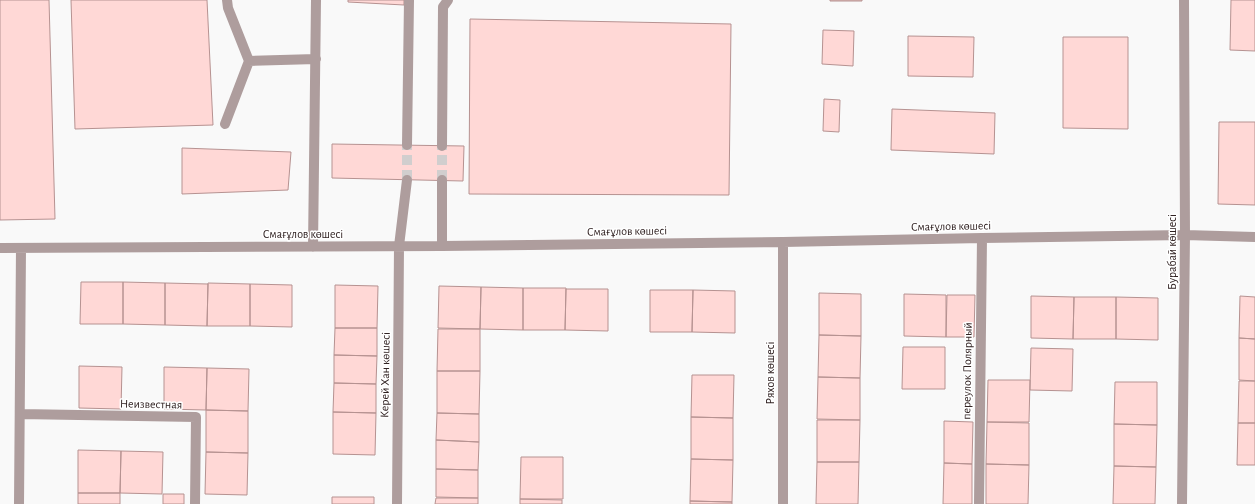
<svg xmlns="http://www.w3.org/2000/svg" width="1255" height="504" viewBox="0 0 1255 504" font-family="'Alegreya Sans',sans-serif">
<style>
.building{fill:#ffd8d6;stroke:#b69291}
.lines{fill:none;stroke-linecap:round;stroke-linejoin:round}
.minor-tunnel{stroke:#d1cece;stroke-width:10;stroke-dasharray:10 5;stroke-linecap:butt}
.minor{stroke:#ae9d9d;stroke-width:10}
.labels{text-anchor:middle;stroke-width:3;stroke-linejoin:round;paint-order:stroke}
.street-label{font-size:12px;fill:#302222;stroke:#fff}
</style>
<rect width="100%" height="100%" fill="#f9f9f9"/>
<path class="building" d="M0,0h49l6,219 -55,1z
M71,0h136l6,125 -138,4z
M348,0h56v5l-56,-3z
M830,0h32v1h-32z
M1231,0h24v51l-25,-1z
M470,19l261,5 -2,171 -260,-1z
M823,30l31,1 -1,35 -31,-2z
M908,36l66,1 -1,40 -65,-1z
M1063,37h65v92l-65,-1z
M824,99l16,1 -1,32 -16,-1z
M892,109l103,4 -1,41 -103,-4z
M1219,122h36v83l-37,-1z
M332,144l132,2 -1,35 -131,-3z
M182,148l109,4 -3,38 -106,4z
M81,282h42v42h-43z
M123,282l42,1v42l-42,-1z
M165,283l43,1 -1,42 -42,-1z
M208,283l42,1v42h-43z
M250,284l42,1v42l-42,-1z
M335,285l43,1 -1,42h-42z
M439,286l42,1 -1,42 -42,-1z
M481,287l42,1v42l-43,-1z
M523,288h43l-1,42h-42z
M566,289h42v42l-43,-1z
M650,290h43l-1,42h-42z
M693,290l42,1v42l-43,-1z
M819,293l42,1v42l-42,-1z
M904,294l42,1v42l-42,-1z
M947,295h28l-1,42h-28z
M1031,296l43,1 -1,42 -42,-1z
M1240,296l15,1v42l-16,-1z
M1074,297h42v42h-43z
M1116,297l42,1v42l-42,-1z
M335,328h42v28l-43,-1z
M438,329h42v42h-43z
M819,335l42,1 -1,42 -42,-1z
M1239,338l16,1v42l-16,-1z
M903,347h42v42h-43z
M1031,348l42,1 -1,42 -42,-1z
M334,355l43,1 -1,28 -42,-1z
M79,366l43,1 -1,42 -42,-1z
M164,367l43,1 -1,42 -42,-1z
M207,368l42,1 -1,42 -42,-1z
M437,371h43l-1,43 -42,-1z
M692,375h42l-1,43 -42,-1z
M818,377l42,1v42l-43,-1z
M988,380h42l-1,42h-42z
M1239,381h16v42h-17z
M1115,382h42v43l-43,-1z
M334,383l42,1v29l-43,-1z
M206,410l42,1v42l-42,-1z
M333,412l43,1 -1,42 -42,-1z
M437,413l42,1v28l-43,-2z
M691,417l42,1v42l-42,-1z
M817,420h43l-1,42h-42z
M944,421l29,1 -1,42 -28,-1z
M987,422l42,1v42l-43,-1z
M1238,423h17v42h-18z
M1114,424l43,1 -1,42 -42,-1z
M436,440l43,2 -1,28 -42,-1z
M78,450l43,1 -1,42h-42z
M121,451l42,1 -1,42 -42,-1z
M206,452l42,1 -1,42 -42,-1z
M521,457h42v42h-43z
M691,459l42,1 -1,42 -42,-1z
M817,462h42l-1,42h-42z
M944,463l28,1v40h-29z
M986,464l43,1 -1,39h-42z
M1114,466l42,1 -1,37h-42z
M436,469l42,1v28l-42,-1z
M78,493h42v11h-42z
M163,494h21v10h-21z
M332,497h42v7h-42z
M436,498h42v6h-43z
M520,499l42,1v4h-42z
M690,501l42,1v2h-42z"/>
<g class="lines">
<path class="minor-tunnel" d="M407,180v-35
M442,180v-34"/>
<path class="minor" d="M227,0l1,8 21,53
M225,124l24,-63 67,-2
M407,145l2,-145
M442,146l1,-139 5,-7
M442,180v66
M783,242v262
M313,247l3,-247
M0,248l442,-2 341,-4 199,-4 203,-3 70,2
M20,414l176,3 -1,87
M19,504l2,-256
M397,504l2,-258 8,-66
M979,504l3,-266
M1182,504l3,-269 -1,-235"/>
</g>
<g class="labels">
<g class="street-label">
<text transform="translate(951 226) rotate(-1)" y="4">Смағұлов көшесі</text>
<text transform="translate(627 231) rotate(-1)" y="4">Смағұлов көшесі</text>
<text x="303" y="238">Смағұлов көшесі</text>
<text transform="translate(1172 252) rotate(-90)" y="4">Бурабай көшесі</text>
<text transform="translate(967 371) rotate(-89)" y="4">переулок Полярный</text>
<text transform="translate(770 373) rotate(-90)" y="4">Ряхов көшесі</text>
<text transform="translate(385 375) rotate(-89)" y="4">Керей Хан көшесі</text>
<text transform="translate(151 404) rotate(1)" y="4">Неизвестная</text>
</g>
</g>
</svg>
